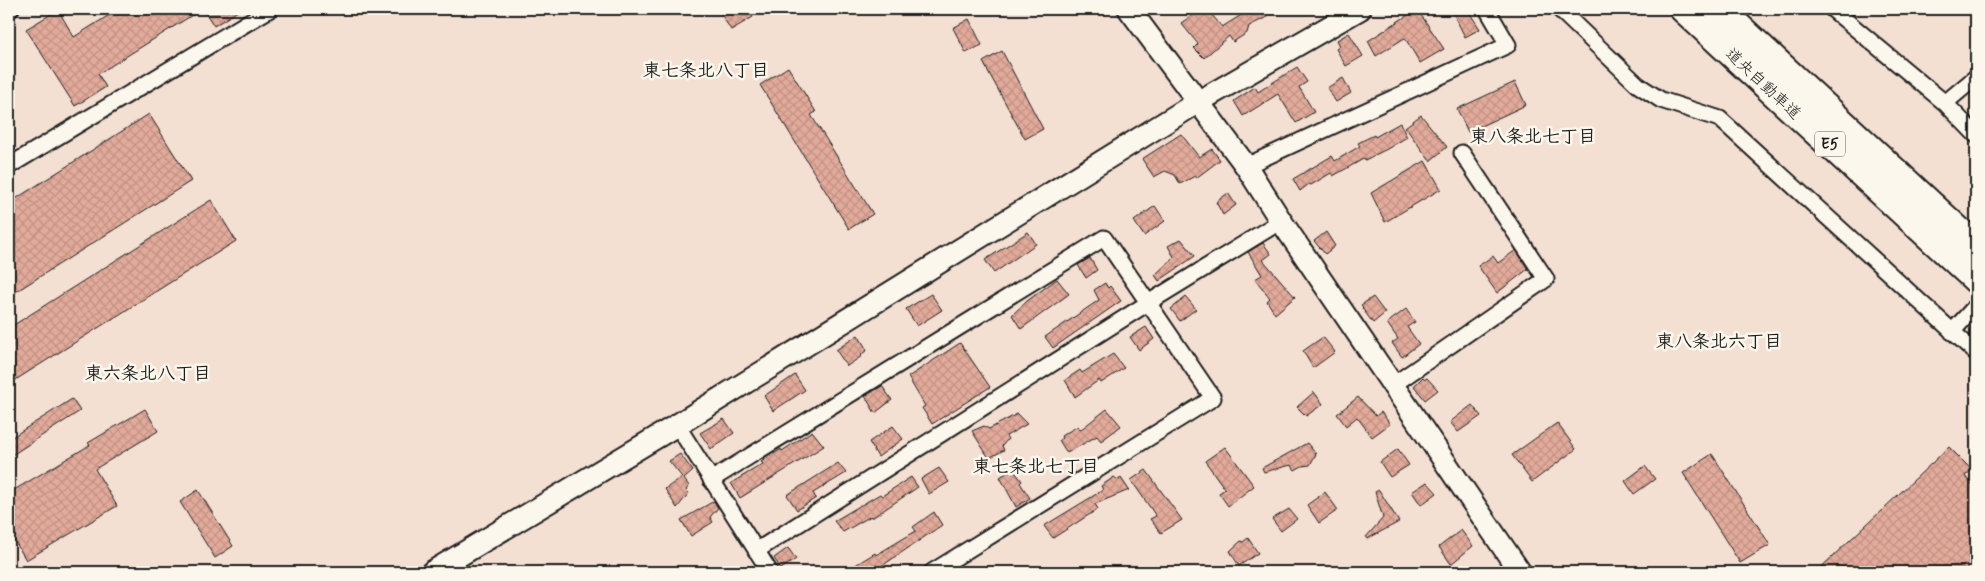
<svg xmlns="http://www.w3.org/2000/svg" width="1985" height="581" viewBox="0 0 1985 581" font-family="Mynerve,'Klee One',sans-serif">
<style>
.building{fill:url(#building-cross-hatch);stroke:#1c1c1c}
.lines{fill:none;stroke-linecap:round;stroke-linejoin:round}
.street-casing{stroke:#1c1c1c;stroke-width:19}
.secondary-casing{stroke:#1c1c1c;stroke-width:25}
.highway-casing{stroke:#1c1c1c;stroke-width:30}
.street{stroke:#fbf7ec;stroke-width:15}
.secondary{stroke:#fbf7ec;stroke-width:21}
.highway{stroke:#fbf7ec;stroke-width:26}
.labels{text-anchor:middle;stroke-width:5;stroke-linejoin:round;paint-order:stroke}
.shield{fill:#fbf7ec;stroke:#5f5e5a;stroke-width:1}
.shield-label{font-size:15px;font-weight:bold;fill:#1c1c1c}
.street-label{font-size:16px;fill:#1c1c1c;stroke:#fbf7ec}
.neighbourhood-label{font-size:18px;font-weight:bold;fill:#1c1c1c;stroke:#fbf7ec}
</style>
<defs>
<pattern id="building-cross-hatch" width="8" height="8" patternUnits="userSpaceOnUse" patternTransform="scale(1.25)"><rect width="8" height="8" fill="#e2aa9a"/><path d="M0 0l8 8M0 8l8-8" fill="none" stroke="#c19284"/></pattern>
</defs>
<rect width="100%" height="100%" fill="#f4e0d3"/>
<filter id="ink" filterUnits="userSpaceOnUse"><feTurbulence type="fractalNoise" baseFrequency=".02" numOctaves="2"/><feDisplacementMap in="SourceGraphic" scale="10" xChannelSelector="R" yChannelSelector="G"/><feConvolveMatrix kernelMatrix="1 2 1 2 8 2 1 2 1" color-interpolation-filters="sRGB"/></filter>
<g filter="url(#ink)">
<path class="building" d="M119,9h83l-104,65 8,13 -31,19 -49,-77 32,-19 16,27z
M203,9h38l-27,17z
M718,9h30l5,8 -22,13z
M1202,9h5l15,18 29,-18h11l5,8 -18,9 -2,7 -14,9 -4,-6 -25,22 -10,-10 4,-4 -17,-21z
M1417,9l27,40 -24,14 -15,-25 -2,1 -27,17 -8,-15z
M1451,9h16l13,20 -15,8z
M969,19l13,26 -16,8 -13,-25z
M1349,33l14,23 -17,10 -10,-17 4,-3 -3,-6z
M1002,51l41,78 -18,10 -42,-77z
M788,67l28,45 -5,3 62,99 -24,15 -89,-144z
M1297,67l10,15 -8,5 15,25 -18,11 -18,-29 -35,22 -9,-15 21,-14 3,5z
M1343,78l8,15 -15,9 -9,-14z
M1515,82l11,23 -58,27 -11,-23z
M149,114l42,67 -182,115v-93z
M1421,115l26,32 -17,14 -25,-34z
M1400,123l7,14 -20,12 -22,11v-2l-32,18 -2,-3 -20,12 -2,-1 -9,7 -7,-12 39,-23 3,5 25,-15 -2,-3 16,-8 1,2z
M1181,134l18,23 13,-8 8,11 -24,18 -1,-2 -15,8 -5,-9 -10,-4 -11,6 -12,-18z
M1425,161l16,28 -56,33 -14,-29z
M1228,193l8,12 -13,10 -7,-13z
M211,200l25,41 -227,143v-56z
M1155,206l10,15 -21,15 -10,-15z
M1028,232l8,12 -42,29 -9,-13z
M1326,232l9,14 -10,8 -11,-13z
M1181,239l14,17 -36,25 -4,-6 19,-18 -6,-11z
M1263,243l8,11 -8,6 32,37 -20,17 -8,-13 3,-3 -15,-19 7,-4 -14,-23z
M1516,250l12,19 -31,24 -19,-27 15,-10 5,7z
M1090,258l7,12 -11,8 -8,-13z
M1057,279l12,15 -48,35 -9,-14 15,-14z
M1105,283l3,5 2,-2 11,15 -68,47 -8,-11 54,-37 -5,-10z
M931,294l11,16 -25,16 -11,-17z
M1186,297l10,12 -16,12 -9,-12z
M1373,297l12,16 -12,10 -11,-15 1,-1 -2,-2z
M1406,309l9,13 -8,5 12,17 -17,13 -10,-14 6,-4 -11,-16z
M1146,327l8,12 -15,11 -9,-13z
M858,335l9,15 -6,5 1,1 -15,10 -11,-16z
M1323,337l12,15 -22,16 -10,-17z
M960,343l30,44 -58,37 -10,-16 3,-2 -17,-29z
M1113,354l11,14 -23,15 -2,-3 -24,17 -10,-17 15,-10 2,3z
M795,375l10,15 -32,21 -9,-15z
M1423,377l2,2 2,-1 11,12 -13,10 -11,-14z
M882,386l10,14 -17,13 -10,-17z
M1314,392l9,12 -17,12 -9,-9z
M1358,397l18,19 5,-4 9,12 -18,13 -15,-20 -11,9 -9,-12z
M72,399l8,12 -71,46v-18z
M1472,405l9,11 -23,16 -8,-10z
M145,409l13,22 -63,38 22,37 -91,54 -17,-29v-38l81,-48 -2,-2z
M1107,409l14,17 -20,15 -4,-5 -30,17 -8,-13 3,-2 -1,-2 17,-10 2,4z
M1017,414l10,10 -21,12 2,3 -6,7 2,4 -15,8 -17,-27 12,-5 5,3z
M724,419l10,14 -23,16 -11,-16z
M1557,423l19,26 -44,33 -20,-27z
M893,426l10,13 -25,18 -9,-15z
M812,431l12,15 -84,52 -9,-15 32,-19 -2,-2 20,-13 1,2z
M1307,443l9,11 -6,11 -8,1 -7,4 -4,-5 -27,7 -2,-4z
M1225,447l29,39 -26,20 -9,-13 6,-4 -20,-28z
M1949,447l23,23 -7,6 11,13v83h-160z
M1398,449l11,16 -19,12 -10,-15z
M680,454l13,17 -9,8 5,7 -3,4 3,3 -12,15 -12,-19 17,-12 -13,-16z
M1712,454l58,91 -30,18 -57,-90z
M838,463l8,10 -33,20 3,5 -19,12 -10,-15z
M1645,466l10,13 -21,15 -9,-13z
M939,468l10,14 -20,12 -8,-15z
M1013,469l9,12 -2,2 10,15 -14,9 -16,-30z
M1146,470l36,50 -21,13 -11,-14 6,-3 -25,-36z
M911,477l7,10 -46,31 -1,-2 -28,16 -9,-11 46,-27 2,2z
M1114,477l4,3 3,-2 8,12 -34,14 3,5 -45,29 -9,-12 59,-36 -2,-4z
M1427,482l10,11 -16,12 -9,-13z
M198,490l35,56 -18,12 -35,-56z
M1379,490l20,32 -32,17 -1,-2 17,-19 -8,-26z
M1325,492l13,18 -19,13 -12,-18z
M714,501l4,7 -8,9 3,5 -22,14 -10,-16z
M1289,509l8,10 -16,12 -9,-12z
M934,512l8,13 -69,47h-29l31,-19 1,2 40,-24 -3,-4z
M1461,530l12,16 -22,18 -12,-17z
M1248,538l10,15 -19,13 -9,-15 11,-10 2,1z
M788,548l8,11 -15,10 -7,-11z"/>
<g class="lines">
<g class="street-casing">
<path id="street" d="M1559,9l79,76 23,15 59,19 256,234
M1832,9l113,94 31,32
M9,10l2,-1
M1945,103l31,-26
M9,166l261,-157
M1246,166l262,-121 -21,-36
M1952,332l21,-23
M1393,385l153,-106 -84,-126
M677,425l93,147
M711,480l393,-242 109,160 -281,174
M756,551l392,-248 133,-82"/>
</g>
<g class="secondary-casing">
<path id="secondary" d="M1129,9l117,157 35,55 239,351
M432,572l245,-147 521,-323 162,-93"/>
</g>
<g class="highway-casing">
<path id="highway" d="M1683,9l293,271
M1720,9l256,237"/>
</g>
<use href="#street" class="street"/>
<use href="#secondary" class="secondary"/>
<use href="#highway" class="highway"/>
</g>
</g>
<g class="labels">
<rect class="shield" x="1815" y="131.5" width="30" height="25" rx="4"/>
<g class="shield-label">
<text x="1830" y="149">E5</text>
</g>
<g class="street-label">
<text transform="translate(1764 83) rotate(43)" y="6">道央自動車道</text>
</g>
<g class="neighbourhood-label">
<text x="706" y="76">東七条北八丁目</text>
<text x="1533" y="142">東八条北七丁目</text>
<text x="1719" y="347">東八条北六丁目</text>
<text x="148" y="379">東六条北八丁目</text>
<text x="1036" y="472">東七条北七丁目</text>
</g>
</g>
<rect width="1985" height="581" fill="none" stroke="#fbf7ec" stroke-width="30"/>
<rect x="15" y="15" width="1955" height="551" fill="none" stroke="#1c1c1c" stroke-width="2" filter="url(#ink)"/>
</svg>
